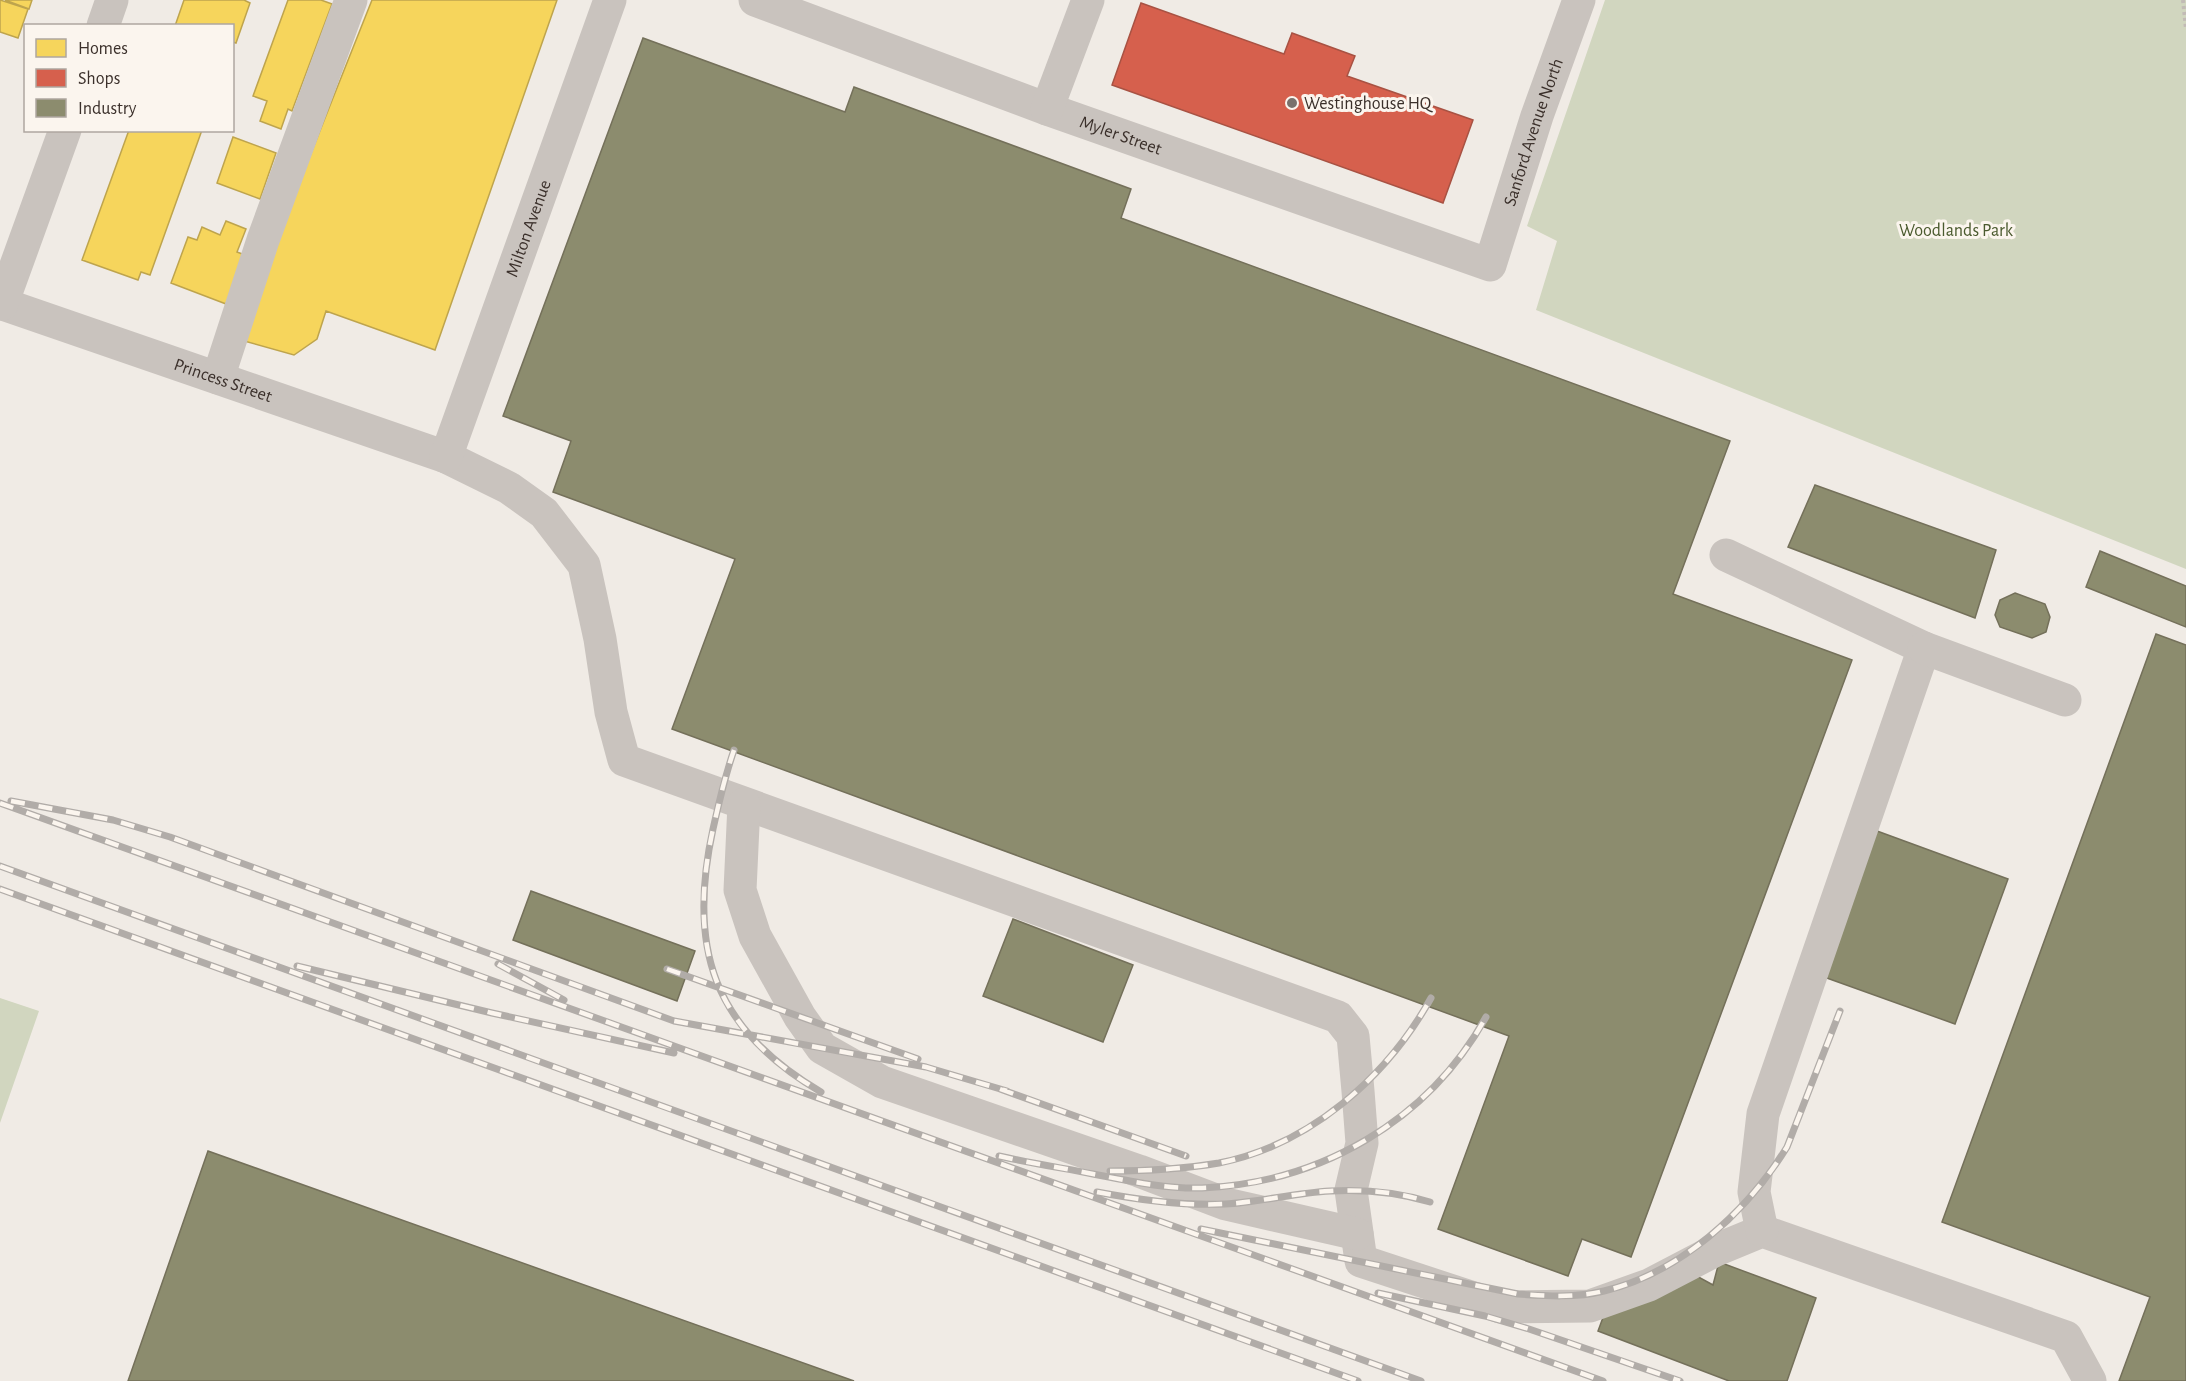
<svg xmlns="http://www.w3.org/2000/svg" width="2186" height="1381" viewBox="0 0 2186 1381" font-family="'Alegreya Sans',sans-serif">
<style>
.green{fill:#d1d6bf}
.homes{fill:#f6d55c;stroke:#bea44d;stroke-width:1.5}
.shops{fill:#d6604d;stroke:#a85243;stroke-width:1.5}
.industry{fill:#8c8c6e;stroke:#74705a;stroke-width:1.5}
.lines{fill:none;stroke-linecap:round;stroke-linejoin:round}
.path{stroke:#c2bbb6;stroke-width:4;stroke-dasharray:3 3;stroke-linecap:butt}
.minor{stroke:#c9c3be;stroke-width:33}
.rail-casing{stroke:#b1aca8;stroke-width:7}
.rail{stroke:#fbf5ee;stroke-width:4.5;stroke-dasharray:14;stroke-linecap:butt}
.poi-dot{fill:#7a716c;stroke:#fbf5ee;stroke-width:2}
.labels{text-anchor:middle;stroke-width:6;stroke-linejoin:round;paint-order:stroke}
.poi-label{font-size:18px;fill:#3b302b;stroke:#fbf5ee;text-anchor:start}
.street-label{font-size:18px;fill:#3b302b;stroke:#fbf5ee}
.park-label{font-size:18px;fill:#4a5a2e;stroke:#fbf5ee}
</style>
<rect width="100%" height="100%" fill="#f0ebe5"/>
<path class="green" d="M1605,0h581v569l-650,-259 21,-69 -30,-15z
M0,998l39,13 -39,112z"/>
<path class="homes" d="M0,0l28,9 -10,29 -18,-6z
M5,0h27l-3,9z
M184,0h60l6,3 -14,40 -4,-1v-16h-57z
M288,0h33l11,4 -40,107 -4,-2 -7,20 -21,-8 7,-20 -14,-5z
M372,0h185l-122,350 -109,-39 -9,28 -23,16 -57,-16z
M129,130h73l-52,145 -9,-3 -3,8 -56,-20z
M233,137l43,16 -16,46 -43,-16z
M226,221l20,8 -9,23 8,3 -19,49 -55,-21 17,-46 9,3 5,-13 18,8z"/>
<path class="shops" d="M1141,3l143,51 8,-21 63,23 -8,20 126,44 -30,83 -331,-118z"/>
<path class="industry" d="M643,38l202,74 9,-25 277,102 -10,29 609,223 -57,153 179,66 -221,597 -49,-18 -14,37 -130,-47 71,-193 -837,-307 63,-170 -182,-67 18,-51 -68,-25z
M1815,485l181,65 -21,68 -187,-71z
M2100,551l86,35v41l-100,-40z
M2015,593l30,11 5,13 -4,15 -14,6 -32,-11 -5,-12 5,-15z
M2156,634l30,11v736h-67l31,-84 -208,-75z
M1877,831l131,48 -53,145 -131,-47z
M531,891l164,60 -18,50 -164,-61z
M1013,919l120,46 -30,77 -120,-46z
M208,1151l646,230h-726z
M1719,1262l97,36 -29,83h-58l-131,-50 7,-19 90,-37 18,10z"/>
<g class="lines">
<path class="path" d="M2183,0l3,29"/>
<g class="minor">
<path id="s1" d="M755,0l292,109 443,156 47,-149 42,-116"/>
<path d="M103,26l9,-26"/>
<path d="M1047,109l41,-109"/>
<path id="s2" d="M0,303l446,154 63,31 35,25 40,52 16,74 11,73 13,48 714,257 15,19 5,55 4,52 -11,47 10,71 140,46 89,-1 59,-21 67,-35 46,-19 304,106 24,44"/>
<path d="M2,304l63,-174"/>
<path d="M218,378l45,-138 88,-240"/>
<path id="s3" d="M446,457l164,-457"/>
<path d="M1726,555l198,93 -161,466 -9,78 8,39"/>
<path d="M1924,648l141,52"/>
<path d="M744,804l-4,86 15,46 45,81 22,31 60,34 257,89 87,33 131,30"/>
</g>
<g class="rail-casing">
<path id="rail" d="M734,750c-9,26 -15,52 -21,79 -26,119 0,200 108,263
M11,801l102,19 57,17 504,184 252,46 81,24
M0,803l1603,578
M0,866l1421,515
M0,889l1358,492
M498,964l66,36
M297,966l195,47 182,40
M667,969l251,90
M1000,1089l186,67
M999,1156c31,7 63,12 94,18 36,7 73,15 109,14 118,-5 226,-67 284,-171
M1110,1171c36,0 73,-2 109,-8 91,-18 168,-86 212,-165
M1097,1192c42,8 85,14 128,12 35,-2 70,-11 105,-13 35,-2 67,1 100,11
M1201,1229l317,65c28,2 58,4 86,-3 76,-18 143,-79 183,-144l53,-136
M1378,1293l107,23 44,13 151,52"/>
</g>
<use href="#rail" class="rail"/>
</g>
<circle class="poi-dot" cx="1292" cy="103" r="6"/>
<g class="labels">
<g class="poi-label">
<text x="1304" y="109">Westinghouse HQ</text>
</g>
<g class="street-label">
<text dy="6" stroke="none"><textPath href="#s1" startOffset="921">Sanford Avenue North</textPath></text>
<text dy="6" stroke="none"><textPath href="#s1" startOffset="390">Myler Street</textPath></text>
<text dy="6" stroke="none"><textPath href="#s3" startOffset="243">Milton Avenue</textPath></text>
<text dy="6" stroke="none"><textPath href="#s2" startOffset="236">Princess Street</textPath></text>
</g>
<g class="park-label">
<text x="1956" y="236">Woodlands Park</text>
</g>
</g>
<rect x="24" y="24" width="210" height="108" fill="#fbf5ee" stroke="#aea6a0" stroke-width="1.5"/>
<rect x="36" y="39" width="30" height="18" fill="#f6d55c" stroke="#aea6a0" stroke-width="1.5"/>
<text x="78" y="54" font-size="18" fill="#3b302b">Homes</text>
<rect x="36" y="69" width="30" height="18" fill="#d6604d" stroke="#aea6a0" stroke-width="1.5"/>
<text x="78" y="84" font-size="18" fill="#3b302b">Shops</text>
<rect x="36" y="99" width="30" height="18" fill="#8c8c6e" stroke="#aea6a0" stroke-width="1.5"/>
<text x="78" y="114" font-size="18" fill="#3b302b">Industry</text>
</svg>
